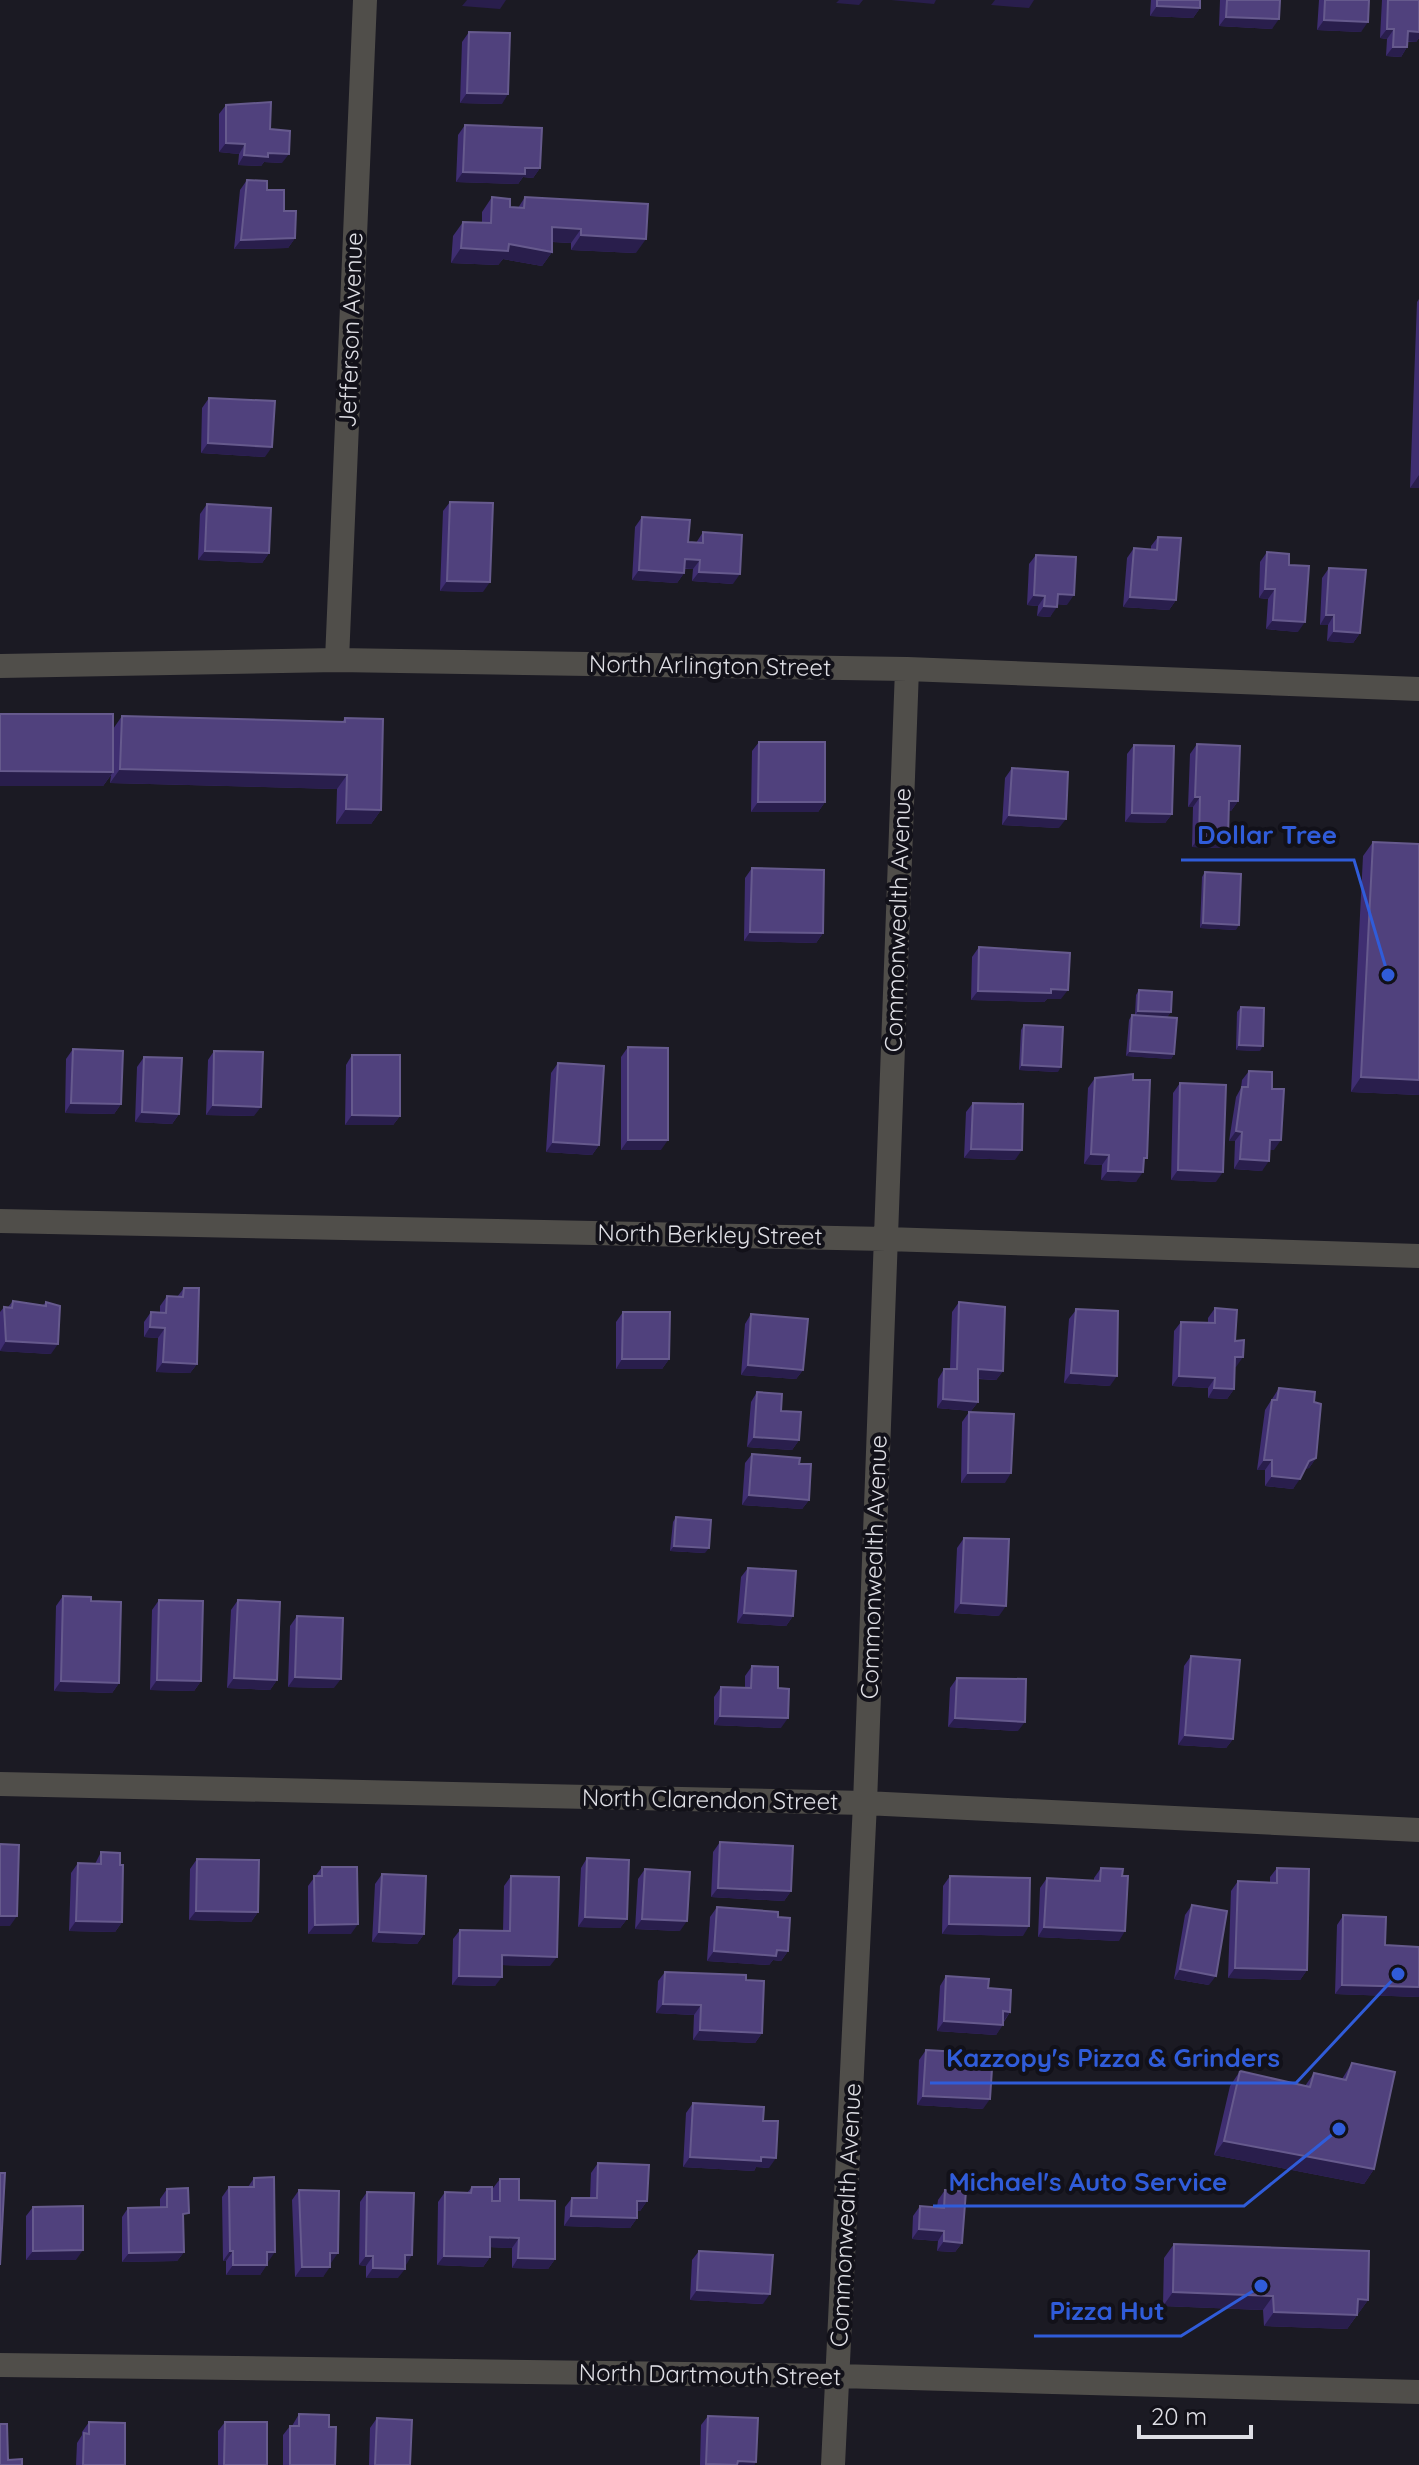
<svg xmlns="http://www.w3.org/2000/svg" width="1419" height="2465" viewBox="0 0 1419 2465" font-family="Quicksand,sans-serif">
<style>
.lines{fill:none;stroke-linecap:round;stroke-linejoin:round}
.street{stroke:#504e4a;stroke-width:24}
.wall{fill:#3f2e71}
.shaded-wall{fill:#291e4c}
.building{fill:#50417d;stroke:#665a8d;stroke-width:2}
.labels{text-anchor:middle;stroke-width:8;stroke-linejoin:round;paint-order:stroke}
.street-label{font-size:24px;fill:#dedee4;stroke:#121119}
.leader{fill:none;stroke:#305cd9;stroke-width:3}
.callout-dot{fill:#305cd9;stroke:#121119;stroke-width:3}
.callout-label{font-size:26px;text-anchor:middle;font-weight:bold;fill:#305cd9;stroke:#121119;stroke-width:8;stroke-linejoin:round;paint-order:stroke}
</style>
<rect width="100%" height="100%" fill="#1b1a23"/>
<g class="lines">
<path class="street" d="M337,660l28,-660
M0,666l337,-6 570,9 512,20
M0,1221l886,18 533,17
M0,1784l865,19 554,27
M0,2365l838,11 581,16
M833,2465l32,-662 42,-1134"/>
</g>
<path class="wall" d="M1151,0h49v8l-7,10 -43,-2z
M1220,0h60l-8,29 -53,-3z
M1319,0h50l-8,32 -44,-2z
M1382,0h37v38l-3,4h-8l-1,5 -6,10 -15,-1 1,-17 -7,-1z
M469,32l33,72 -42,-1 2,-61z
M226,105l44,24 12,34 -18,-1 -3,4 -23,-1 1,-11 -20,-2v-38z
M465,125l75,43 -7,10 -10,-1 -5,7 -62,-2 2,-47z
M247,180l20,10 17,21 11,27 -7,10 -54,1 6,-59z
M492,197l18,10 8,1 7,-11 111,56 -65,-3v-7l-19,-1v10l-10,14 -39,-7 -5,6 -47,-2 2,-27 10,-14 19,1v-11z
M1419,299v189h-9l7,-186z
M209,398l56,59 -64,-4 1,-45z
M450,502l33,90 -43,-1 3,-80z
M207,504l62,49 -7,10 -64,-3 2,-46z
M642,517l46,25 8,1 7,-11 30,52 -41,-3 1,-12h-9v4l-7,10 -45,-3 3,-53z
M1158,537l18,63 -7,10 -46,-3 4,-49 7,-10 17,2v-4z
M1267,552l22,13 9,67 -32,-3 2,-30 -9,-1 1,-36z
M1036,555l31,50 -10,-1 -7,13 -13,-1 1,-10 -11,-1 2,-41z
M1329,568l31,65 -7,10 -26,-2 1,-16h-8l2,-47z
M0,714l113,15 9,-13 220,6 3,-4 36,92 -10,14h-35l1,-35 -227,-6 1,-8 -8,11h-103z
M759,742l66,60 -7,10h-67l1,-61z
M1197,744l41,57 -7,10h-2l-1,27 -7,10 -29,-1 1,-40h-5l2,-53z
M1134,745l38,69 -7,9 -40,-1 2,-68z
M1012,768l47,60 -57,-3 3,-47z
M1373,842l46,253 -68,-3 12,-236z
M752,868l71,65 -7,10 -72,-2 1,-63z
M1205,872l31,58 -36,-2 2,-51z
M979,947l82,52h-14l-3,3 -73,-2 1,-43z
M1139,990l32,22 -4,5 7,37 -3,5 -45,-3 3,-36 3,-5h3l1,-20z
M1241,1007l19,44 -24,-1 1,-38z
M1024,1025l34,47 -39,-2 2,-40z
M628,1047l33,103h-40v-93z
M73,1049l48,55 -7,10 -49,-1 1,-54z
M214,1051l40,65 -48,-1 2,-55z
M352,1055l48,61 -7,9h-48l1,-60z
M144,1057l35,57 -7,10 -37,-2 2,-55z
M558,1063l41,82 -7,10 -46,-3 5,-79z
M1249,1071l23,18 2,61 -5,-1 -7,22 -28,-2 1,-28h-6l7,-44 5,-9 1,-8z
M1095,1078l38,2 10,84 -7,18 -35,-2 1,-15 -18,-1 4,-76z
M1180,1083l36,99 -45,-2 2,-87z
M973,1103l42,57 -51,-2 2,-46z
M184,1288l13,76 -7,9 -34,-1 2,-34 -14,-1v-15l7,-10 9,1v-7l7,-10 10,1z
M13,1301l30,4 3,-3 5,52 -51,-3v-39l4,-5h4z
M959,1302l44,69 -7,9 -18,-1v23l-7,9 -34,-3 1,-29 6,-10h6l2,-57z
M1215,1308l20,33 1,26h-2v22l-7,10 -19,-1v-10l-36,-2 2,-55 7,-9h27v-4z
M1076,1310l34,76 -46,-3 5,-64z
M623,1312l46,47 -7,10h-46v-47z
M751,1314l52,56 -7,9 -55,-4 4,-51z
M1279,1388l35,14 2,56 -7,10 -5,1 -11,20 -28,-3v-16h-8l8,-60z
M757,1392l24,19 18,29 -7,10 -45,-3 4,-45z
M969,1412l36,71h-44l1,-61z
M752,1454l47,10 10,36 -7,9 -60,-4 3,-42z
M676,1517l29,36 -35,-2 3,-29z
M964,1538l35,78 -45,-3 3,-65z
M748,1568l45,48 -7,10 -49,-3 4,-46z
M63,1596l28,5 28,82 -7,10 -58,-2 2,-85z
M159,1600l42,81 -7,10 -44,-1 2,-80z
M238,1600l39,80 -7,10 -43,-2 4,-78z
M297,1616l37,72 -46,-1 2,-61z
M1191,1656l42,83 -7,9 -48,-3 6,-79z
M752,1666l29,62 -67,-3v-28l7,-10 24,1v-12z
M957,1678l61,53 -70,-4 2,-39z
M720,1842l71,49 -7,10 -73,-4 2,-45z
M101,1852l19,13 2,57 -7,10 -46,-1 2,-58 7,-10 17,1z
M587,1858l40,61 -7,9 -42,-1 3,-59z
M197,1859l61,53 -7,10 -62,-2 1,-51z
M322,1867l29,67h-43v-48z
M1101,1868l18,73 -81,-4 2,-49 7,-10 47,3v-3z
M1277,1868l30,102 -7,10 -72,-2 3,-87 7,-10 32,1v-5z
M645,1869l35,62 -45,-2 3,-50z
M382,1874l42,60 -7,10 -45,-2 3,-58z
M511,1876l39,90 -48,-1 -7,21 -43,-1 1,-46 7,-9 43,1 1,-45z
M950,1876l73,60 -81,-2 1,-48z
M1192,1905l17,80 -35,-6 11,-64z
M717,1907l61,10 10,34 -7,10 -8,-1 -4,5 -62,-4 3,-44z
M1343,1916l42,29 34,2v50l-84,-3 2,-69z
M665,1972l81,8 16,53 -7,10 -62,-3 1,-25 -38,-2 2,-32z
M946,1976l42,12 22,24 -14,23 -59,-4 3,-45z
M926,2050l57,59 -66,-4 2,-45z
M1352,2063l22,106 -10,15 -150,-29 16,-69 10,-15 65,15 9,-13 28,6z
M693,2103l70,18 6,47 -13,-1 -2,4 -71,-4 3,-54z
M598,2163l49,38 -7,10h-3v7l-7,10 -66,-2 1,-19 7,-9h18l1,-25z
M254,2178l14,84 -8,13h-34v-14h-3l-1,-64 7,-10h19z
M500,2179l19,21 36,59 -7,10 -36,-1v-20l-22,-1v10l-7,10 -46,-2 1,-63 7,-10 22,1 5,-6 21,14v-13z
M167,2189l16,32 1,31 -7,9 -55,1v-45l6,-9 32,-1v-8z
M299,2190l32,73h-1l-7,14h-28l-3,-77z
M945,2190l17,53 -7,9 -18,-1 1,-10 -26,-2 1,-23 7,-10 17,1 1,-7z
M367,2192l31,86h-32v-12l-7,-1 1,-63z
M33,2207l43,53h-50v-44z
M1174,2244l194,56 -21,29 -83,-3 -1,-16 -100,-4 1,-48z
M699,2251l64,53 -73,-4 2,-40z
M299,2414l30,13 6,38h-52v-30l7,-9h2z
M708,2416l48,46 -2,3h-54l1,-40z
M377,2418l33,47h-41l1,-37z
M89,2422l36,43h-49l1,-22 5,-8v-3z
M225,2422l42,43h-49v-34z"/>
<path class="shaded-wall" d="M467,0h39l-6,9 -38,-3z
M839,0h24l-4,5 -23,-2z
M891,0h45l-2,4z
M995,0h39l-5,8 -38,-3z
M1157,6l43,2 -7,10 -43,-2z
M1226,17l53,2 -7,10 -53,-3z
M1324,20l44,2 -7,10 -44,-2z
M1387,29h7l-7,10 -7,-1z
M1408,31l11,1v6l-3,4 -15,-1z
M1393,47h14l-6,10 -15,-1z
M467,93l41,1 -6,10 -42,-1z
M226,143l19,1 -6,10 -20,-2z
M268,153l21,1 -7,9 -18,-1 -3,4 -23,-1 6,-10z
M525,168h15l-7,10 -10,-1 -5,7 -62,-2 7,-10z
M552,227l29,2 -10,14 -29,-2z
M581,235l65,4 -10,14 -65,-3z
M295,238l-7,10 -54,1 7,-9z
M509,244l43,8 -10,14 -39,-7 -5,6 -47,-2 10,-15z
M208,443l64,4 -7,10 -64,-4z
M1419,475v13h-9z
M205,551l64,2 -7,10 -64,-3z
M685,559l15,1 -7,9 -15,-1z
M639,570l45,3 -7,10 -45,-3z
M699,572l41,2 -7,10 -41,-3z
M447,581l43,1 -7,10 -43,-1z
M1265,589h10l-7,10 -9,-1z
M1058,594l16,1 -7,10 -16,-1z
M1034,595l11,1 -7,10 -11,-1z
M1130,597l46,3 -7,10 -46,-3z
M1044,606l13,1 -7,10 -13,-1z
M1326,615h8l-6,10h-8z
M1273,620l32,2 -7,10 -32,-3z
M1334,631l26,2 -7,10 -26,-2z
M120,769l227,6 -10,14 -227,-6z
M0,771l113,1 -10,14h-103z
M1195,797h5l-7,10h-5z
M1229,801h9l-7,10h-9z
M758,802h67l-7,10h-67z
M346,809l35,1 -10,14h-35z
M1132,813l40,1 -7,9 -40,-1z
M1009,815l57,4 -7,9 -57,-3z
M1199,837l29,1 -7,10 -29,-1z
M1203,923l36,2 -3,5 -36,-2z
M750,932l73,1 -7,10 -72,-2z
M1051,989l17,1 -7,9h-14l-3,3 -73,-2 7,-9z
M1138,1011l33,1 -4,5 -32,-1z
M1239,1045l24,1 -3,5 -24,-1z
M1130,1051l44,3 -3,5 -45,-3z
M1022,1065l39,2 -3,5 -39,-2z
M1361,1077l58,3v15l-68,-3z
M71,1103l50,1 -7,10 -49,-1z
M213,1105l48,2 -7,9 -48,-1z
M142,1112l37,2 -7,10 -37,-2z
M352,1115l48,1 -7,9h-48z
M1236,1131l6,1 -7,9h-6z
M628,1140h40l-7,10h-40z
M1270,1140h11l-7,10 -11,-1z
M553,1142l46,3 -7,10 -46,-3z
M971,1149l51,1 -7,10 -51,-2z
M1091,1154l18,1 -7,10 -18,-1z
M1240,1159l29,2 -7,10 -28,-2z
M1178,1170l45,2 -7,10 -45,-2z
M1108,1171l35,1 -7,10 -35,-2z
M150,1327l15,1 -7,10 -14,-1z
M6,1341l52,3 -7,10 -51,-3z
M1235,1357h8l-7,10h-8z
M622,1359h47l-7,10h-46z
M163,1362l34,2 -7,9 -34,-1z
M748,1365l55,5 -7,9 -55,-4z
M978,1369l25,2 -7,9 -25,-2z
M1071,1373l46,3 -7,10 -46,-3z
M1179,1376l36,2 -7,10 -36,-2z
M1214,1388l20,1 -7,10 -19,-1z
M943,1399l35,3 -7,9 -34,-3z
M754,1437l45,3 -7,10 -45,-3z
M1316,1458l-7,10 -7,2 7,-9z
M1264,1460h8l-7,10h-8z
M968,1473h43l-6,10h-44z
M1272,1476l28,3 -7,10 -28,-3z
M749,1495l60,5 -7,9 -60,-4z
M674,1546l35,2 -4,5 -35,-2z
M961,1603l45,3 -7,10 -45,-3z
M744,1613l49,3 -7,10 -49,-3z
M295,1677l46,2 -7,9 -46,-1z
M234,1678l43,2 -7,10 -43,-2z
M157,1680l44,1 -7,10 -44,-1z
M61,1681l58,2 -7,10 -58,-2z
M720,1716l68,2 -7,10 -67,-3z
M955,1718l70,4 -7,9 -70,-4z
M1185,1735l48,4 -7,9 -48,-3z
M718,1888l73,3 -7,10 -73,-4z
M196,1911l62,1 -7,10 -62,-2z
M0,1916h17l-7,10h-10z
M585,1917l42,2 -7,9 -42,-1z
M642,1919l45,2 -7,10 -45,-2z
M76,1921l46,1 -7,10 -46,-1z
M358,1924l-7,10h-43l7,-9z
M949,1924l80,2 -6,10 -81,-2z
M1044,1927l81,4 -6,10 -81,-4z
M379,1932l45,2 -7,10 -45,-2z
M777,1950l11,1 -7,10 -8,-1 -4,5 -62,-4 7,-10z
M502,1955l55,2 -7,9 -55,-1z
M1235,1968l72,2 -7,10 -72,-2z
M1180,1969l36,7 -7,9 -35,-6z
M459,1976l43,1 -7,9 -43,-1z
M1342,1985l77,2v10l-84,-3z
M663,2004l38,1 -7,10 -38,-2z
M1003,2011l7,1 -7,10z
M944,2021l59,4 -7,10 -59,-4z
M700,2030l62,3 -7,10 -62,-3z
M923,2096l67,3 -7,10 -66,-4z
M1224,2141l150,28 -10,15 -150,-29z
M690,2157h71l15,1 -7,10 -13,-1 -2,4 -71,-4z
M637,2201h10l-7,10 -10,-1z
M571,2216l66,2 -7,10 -66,-2z
M919,2229l25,2 -6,10 -26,-2z
M490,2237l29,1 -7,10 -28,-1z
M944,2241l18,2 -7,9 -18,-1z
M83,2250l-7,10h-50l7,-9z
M230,2251h3l-7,10h-3z
M184,2252l-7,9 -55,1 7,-9z
M267,2252h8l-7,10h-8z
M330,2253h8l-7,10 -8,-1z
M405,2255h7l-6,10z
M366,2256h7l-7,10 -7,-1z
M444,2256l46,1 -7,10 -46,-2z
M518,2258l37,1 -7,10 -36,-1z
M233,2265h34l-7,10h-34z
M302,2267h28l-7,10h-28z
M373,2268l32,1 -7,9h-32z
M697,2290l73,4 -7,10 -73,-4z
M1173,2292l100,4 -10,14 -100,-4z
M1358,2299l10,1 -10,14 -10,-1z
M1274,2312l83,3 -10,14 -83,-3z
M738,2461l18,1 -2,3h-19z"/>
<path class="building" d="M1157,0h43v8l-43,-2z
M1227,0h53l-1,19 -53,-2z
M1325,0h44l-1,22 -44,-2z
M1388,0h31v32l-11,-1 -1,16h-14l1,-18h-7z
M469,32l41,1 -2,61 -41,-1z
M271,102l-1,27 20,2 -1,23 -21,-1v4l-24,-2 1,-11 -19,-1v-38z
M465,125l77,3 -2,40h-15v6l-62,-2z
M247,180l20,1v9h17v21h12l-1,27 -54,2z
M492,197l18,2v8l14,1 1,-11 123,7 -2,35 -65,-4v-6l-29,-2v25l-43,-8 -1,7 -47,-3 2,-26 28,1z
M209,398l66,3 -3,46 -64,-4z
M450,502l43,1 -3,79 -43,-1z
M207,504l64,4 -2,45 -64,-2z
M642,517l48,3 -2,22 15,1v-11l39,3 -2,39 -41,-2 1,-12 -15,-1 -1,14 -45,-3z
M1158,537l23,1 -5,62 -46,-3 4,-49 23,2z
M1267,552l22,2v11l20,1 -4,56 -32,-2 2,-31h-10z
M1036,555l40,2 -2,38 -16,-1 -1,13 -13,-1 1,-10 -11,-1z
M1329,568l37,2 -6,63 -26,-2v-16h-8z
M0,714h113v58l-113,-1z
M122,716l223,6v-4l38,1 -2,91 -35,-1 1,-34 -227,-6z
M759,742h66v60h-67z
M1197,744l43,2 -2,55h-9l-1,37 -29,-1 1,-40h-5z
M1134,745l40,1 -2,68 -40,-1z
M1012,768l56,4 -2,47 -57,-4z
M1373,842l46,2v236l-58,-3z
M752,868l72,2 -1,63 -73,-1z
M1205,872l36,2 -2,51 -36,-2z
M979,947l91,6 -2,37 -17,-1v4l-73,-2z
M1139,990l33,2 -1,20 -33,-1z
M1241,1007l23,1 -1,38 -24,-1z
M1132,1015l45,3 -3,36 -44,-3z
M1024,1025l39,2 -2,40 -39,-2z
M628,1047l40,1v92h-40z
M73,1049l50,2 -2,53 -50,-1z
M214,1051l49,1 -2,55 -48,-2z
M352,1055h48v61l-48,-1z
M144,1057l38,1 -3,56 -37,-2z
M558,1063l46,3 -5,79 -46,-3z
M1249,1071l23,1v17h12l-3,51h-11l-1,21 -29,-2 2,-27 -6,-1 6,-44h6z
M1133,1074v6h17l-3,78h-3l-1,14 -35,-1 1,-16 -18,-1 4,-76z
M1180,1083l46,2 -3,87 -45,-2z
M973,1103l50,1 -1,46 -51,-1z
M184,1288h15l-2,76 -34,-2 2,-34 -15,-1 1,-15 15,1 1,-17 16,1z
M13,1301l33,5v-4l14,4 -2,38 -52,-3 -2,-34 8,1z
M959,1302l46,5 -2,64 -25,-2v33l-35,-3 1,-30h13z
M1215,1308l22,2 -2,31 9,-1 -1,17h-8l-1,32 -20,-1 1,-10 -36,-2 2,-54 34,1z
M1076,1309l42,2 -1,65 -46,-3z
M623,1312h47l-1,47h-47z
M751,1314l57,5 -5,51 -55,-5z
M1279,1388l36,4 -1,10 7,2 -5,54 -7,3 -9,18 -28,-3v-16h-8l8,-60h5z
M757,1392l25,2 -1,17 20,1 -2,28 -45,-3z
M969,1412l45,2 -3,59h-43z
M752,1454l48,4 -1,6h12l-2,36 -60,-5z
M676,1517l35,3 -2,28 -35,-2z
M964,1538l45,1 -3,67 -45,-3z
M748,1568l48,3 -3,45 -49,-3z
M63,1596l28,1v4l30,1 -2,81 -58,-2z
M159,1600l44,1 -2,80 -44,-1z
M238,1600l42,2 -3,78 -43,-2z
M297,1616l46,2 -2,61 -46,-2z
M1191,1656l49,4 -7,79 -48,-4z
M752,1666l26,1v21l11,1 -1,29 -68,-2 1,-29 30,1z
M957,1678l69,1 -1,43 -70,-4z
M720,1842l73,4 -2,45 -73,-3z
M0,1844l19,1 -2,71h-17z
M101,1852l19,1v12h3l-1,57 -46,-1 2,-58 23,1z
M587,1858l42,2 -2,59 -42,-2z
M197,1859l62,1 -1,52 -62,-1z
M322,1867h35l1,57 -43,1 -1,-49h8z
M1101,1868l22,1 -1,7h6l-3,55 -81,-4 3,-49 53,3z
M1277,1868l32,1 -2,101 -72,-2 3,-87 39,2z
M645,1869l45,3 -3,49 -45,-2z
M382,1874l44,2 -2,58 -45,-2z
M511,1876l48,1 -2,80 -55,-2v22l-43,-1 1,-46 50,1z
M950,1876l80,2 -1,48 -80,-2z
M1192,1905l35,6 -11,65 -36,-7z
M717,1907l61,5v5l12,1 -2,33 -11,-1 -1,6 -62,-5z
M1343,1915l43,2 -1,28 34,2v40l-77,-2z
M665,1972l81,3v5l18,1 -2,52 -62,-3 1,-25 -38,-1z
M946,1976l43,3 -1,9 23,2 -1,22 -7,-1v14l-59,-4z
M926,2050l67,4 -3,45 -67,-3z
M1352,2063l43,9 -21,97 -150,-28 16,-70 70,16 4,-14 32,7z
M693,2103l71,4 -1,14h15l-2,37 -15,-1v4l-71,-4z
M598,2163l51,2 -2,36h-10v17l-66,-2 1,-18h25z
M0,2173h5l-5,92z
M274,2177l1,75h-8v13h-34v-14h-3l-1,-64h25v-9z
M500,2179h19v21l36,1v58l-37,-1 1,-20 -29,-1v20l-46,-1 1,-64 26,1 1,-6h20v14h8z
M188,2188l1,25 -6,1 1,38 -55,1 -1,-45 39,-1v-18z
M299,2190l40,1 -1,62h-8v14h-28z
M945,2190l21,1 -4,52 -18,-2v-10l-25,-2 1,-23 24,2z
M367,2192l47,1 -2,62h-7v14l-32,-1v-12h-7z
M83,2206v44l-50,1v-44z
M1174,2244l195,7 -1,49 -10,-1 -1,16 -83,-3 -1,-16 -100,-4z
M699,2251l74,4 -3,39 -73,-4z
M299,2414l30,1v12h7l-1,38h-45v-39h9z
M708,2416l50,2 -2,44 -18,-1 -1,4 -31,-1z
M377,2418l35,2 -2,45h-35z
M89,2422l36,1v42h-42l1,-32 5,1z
M225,2422h42v43h-43z
M0,2424h7l1,36 14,-1v6h-22z"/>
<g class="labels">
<g class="street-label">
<text transform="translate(351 330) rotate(-88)" y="8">Jefferson Avenue</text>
<text transform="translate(710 666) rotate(1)" y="8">North Arlington Street</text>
<text transform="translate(898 920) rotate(-88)" y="8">Commonwealth Avenue</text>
<text transform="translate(710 1235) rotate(1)" y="8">North Berkley Street</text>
<text transform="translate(874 1567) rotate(-88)" y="8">Commonwealth Avenue</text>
<text transform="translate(710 1800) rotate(1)" y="8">North Clarendon Street</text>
<text transform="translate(846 2215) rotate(-87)" y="8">Commonwealth Avenue</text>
<text transform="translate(710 2375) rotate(1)" y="8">North Dartmouth Street</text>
</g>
</g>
<path class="leader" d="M1388 975L1354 860H1181M1398 1974L1296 2083H930M1339 2129L1244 2206H933M1261 2286L1181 2336H1034"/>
<g class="callout-dot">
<circle cx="1388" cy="975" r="8"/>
<circle cx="1398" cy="1974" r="8"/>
<circle cx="1339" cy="2129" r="8"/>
<circle cx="1261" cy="2286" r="8"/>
</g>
<g class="callout-label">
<text x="1267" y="844">Dollar Tree</text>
<text x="1113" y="2067">Kazzopy's Pizza &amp; Grinders</text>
<text x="1088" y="2191">Michael's Auto Service</text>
<text x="1107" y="2320">Pizza Hut</text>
</g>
<path d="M1139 2425v12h112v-12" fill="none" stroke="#dedee4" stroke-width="4"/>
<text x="1151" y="2425" font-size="24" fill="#dedee4" stroke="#121119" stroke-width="6" paint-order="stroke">20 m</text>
</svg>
